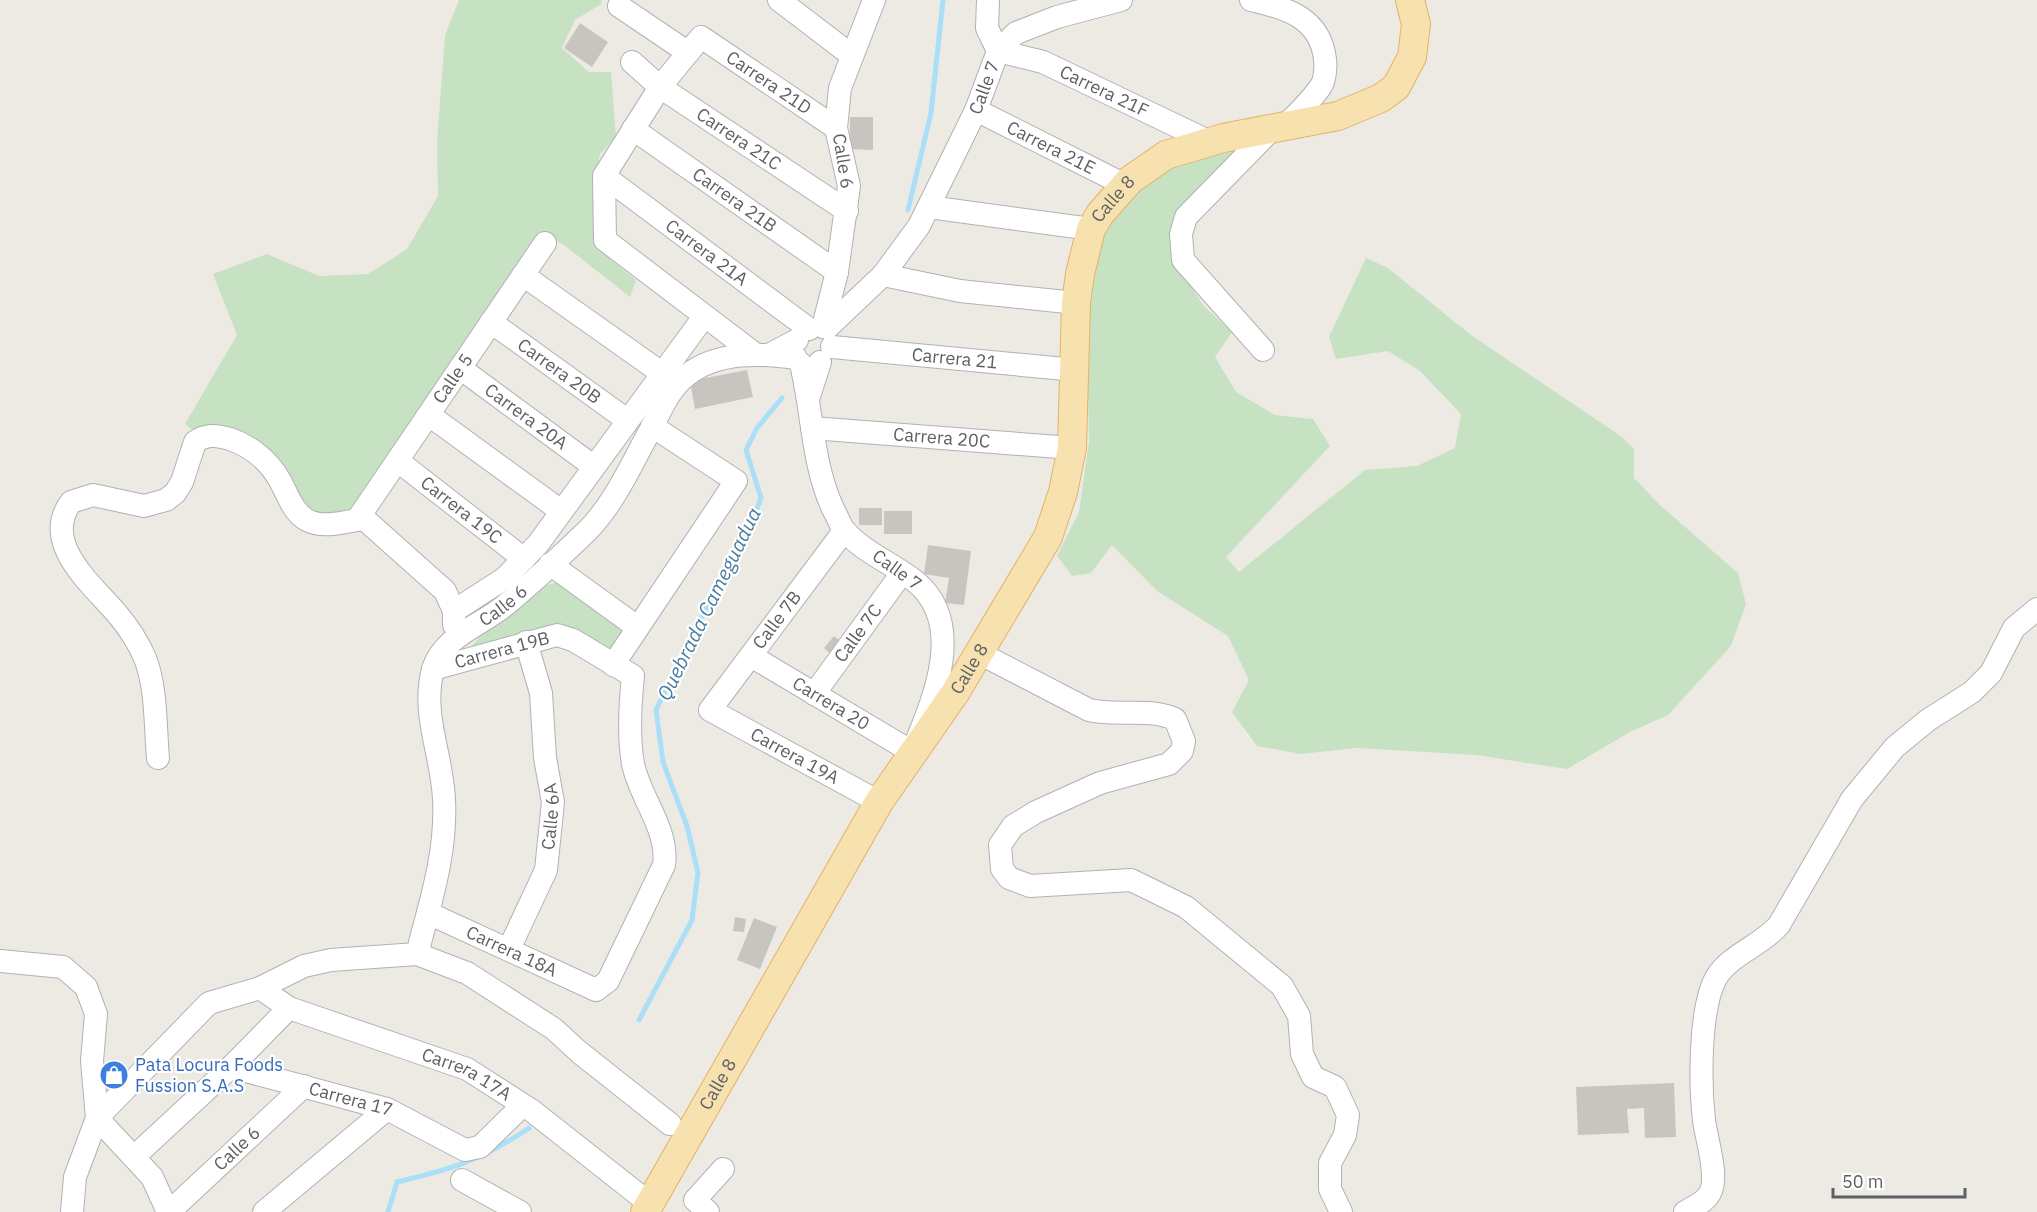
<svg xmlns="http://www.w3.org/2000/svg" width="2037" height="1212" viewBox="0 0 2037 1212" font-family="'IBM Plex Sans',sans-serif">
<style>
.green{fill:#c7e2c3}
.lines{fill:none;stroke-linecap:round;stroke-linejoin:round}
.stream{stroke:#aadff7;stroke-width:5}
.building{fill:#c8c5c0}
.minor-casing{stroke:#afb2b5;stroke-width:24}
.major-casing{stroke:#e4b166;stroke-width:30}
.minor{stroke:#fff;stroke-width:22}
.major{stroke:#f7e2af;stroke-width:28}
.labels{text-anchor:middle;stroke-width:4.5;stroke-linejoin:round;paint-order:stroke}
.street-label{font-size:18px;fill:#5c6063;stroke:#fff}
.shop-label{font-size:18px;fill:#366cbe;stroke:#fff;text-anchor:start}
.water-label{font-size:20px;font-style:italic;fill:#467c9f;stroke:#fff}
</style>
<rect width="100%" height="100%" fill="#edeae4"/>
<path class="green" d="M459,0h143l-1,4 -26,16 -13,28 27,24h22l5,65 -16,17 -7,31 7,57 11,18 25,20 -6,17 -66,-52 -24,-13 -188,278 -29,24 -82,-81 -32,-10 -24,-19 52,-89 -24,-61 54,-20 52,22 49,-2 39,-25 31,-53 -1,-55 8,-106z
M1248,142l-75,117 30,46 29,27 -17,25 21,35 39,23 38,4 17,27 -104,111 13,15 126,-102 52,-4 38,-18 6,-34 -41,-43 -32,-20 -52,8 -7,-22 37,-79 22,10 83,67 151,102 12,12v29l27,28 77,67 8,31 -15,42 -63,69 -38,17 -63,37 -91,-14 -119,-7 -56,6 -44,-8 -25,-34 17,-32 -21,-44 -71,-45 -45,-46 -21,28 -19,3 -15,-20 22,-44 10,-71 -3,-152 10,-50 27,-35 32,-29 45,-21z
M570,578l75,54 -23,29 -51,-28 -108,23 53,-61z"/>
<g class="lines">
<path class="stream" d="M908,210l23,-97 12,-113
M639,1020l53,-100 6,-47 -11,-47 -24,-64 -7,-52 56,-114 38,-68 11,-30 -15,-48 11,-22 25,-30
M388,1212l9,-30c55,-13 85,-22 132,-54"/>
</g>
<path class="building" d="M580,23l28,19 -16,25 -28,-19z
M850,117h23v33l-23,-1z
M747,370l6,27 -58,12 -5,-28z
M859,508h23v17h-23z
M884,511h28v23h-28z
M928,545l43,6 -7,54 -19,-2 4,-25 -25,-4z
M834,636l11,9 -11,12 -10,-9z
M735,917l11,2 -2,13 -11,-1z
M754,918l23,9 -17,42 -23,-9z
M1674,1083l2,54 -31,1 -1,-30 -17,1 2,24 -51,2 -2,-48z"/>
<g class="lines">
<g class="minor-casing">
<g id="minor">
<path d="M779,0l72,55"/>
<path d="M988,0l-1,28 11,23"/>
<path d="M1251,0c36,8 69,18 74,59 1,8 0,21 -4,27 -10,15 -23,27 -35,39"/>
<path d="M619,6l68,46"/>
<path id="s1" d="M998,51l45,11 165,79"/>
<path id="s2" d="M632,62l28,25 187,124"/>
<path id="s3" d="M976,110l149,75"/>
<path id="s4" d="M633,129l204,143"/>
<path id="s5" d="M604,176l205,153"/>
<path d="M929,207l162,22"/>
<path d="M523,275l140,99"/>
<path d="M883,275l77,16 116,12"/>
<path id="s6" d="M491,322l136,98"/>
<path d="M823,327l14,-55 12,-86 -13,-58 4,-40 34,-88"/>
<path id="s7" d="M827,328l56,-53 36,-49 57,-116 22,-59 18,-18 41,-16 64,-17"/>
<path id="s8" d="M832,347l244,23"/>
<path d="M1263,350l-80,-90 -2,-26 5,-17 86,-88"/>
<path id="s9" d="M755,354l-150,-114 -1,-64 56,-89 41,-50 135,91"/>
<path d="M769,355l28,-15"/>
<path id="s10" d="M460,368l133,98"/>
<path d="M809,396l11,-34"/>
<path d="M429,415l132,96"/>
<path id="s11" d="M812,428l260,20"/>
<path id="s12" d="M398,461l126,98"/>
<path d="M361,516l84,75 9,20v14"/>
<path id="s13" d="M844,531l-134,179 169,92"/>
<path d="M550,564l87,63"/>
<path d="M454,611l51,-33 33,-34 165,-226"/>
<path d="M979,653l110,57c29,7 59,-3 86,9l9,22 -2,10 -13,13 -69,19 -64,29 -23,14 -13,19 2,24 7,9 21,8 101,-6 55,27 96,79 17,30 3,38 11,23 22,10 13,28 -3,20 -15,28v26l11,23"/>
<path id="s14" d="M751,656l161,96c21,-51 55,-127 4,-170 -22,-18 -52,-29 -71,-51 -5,-5 -7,-14 -11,-20 -22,-46 -21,-97 -33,-147"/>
<path d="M613,665l123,-184 -84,-55"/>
<path id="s15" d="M814,694l88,-121"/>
<path id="s16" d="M158,758c-3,-32 -1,-69 -13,-100 -7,-16 -16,-30 -27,-43 -24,-29 -78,-71 -47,-113l22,-7 51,11 22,-6 9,-7 7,-11 13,-40c11,-8 22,-7 35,-3 20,7 38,21 49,40 8,13 13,33 28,41 14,8 35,3 50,0l188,-277"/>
<path id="s17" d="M428,913l168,77 12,-9 56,-116c5,-35 -24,-67 -31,-101 -5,-28 -3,-59 0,-88l-60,-36 -16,-5 -124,34"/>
<path id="s18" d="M509,949l37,-79 7,-68 -8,-44 -4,-65 -15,-51"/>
<path id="s19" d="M417,954c13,-51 30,-101 27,-155 -2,-45 -23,-85 -11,-130 10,-32 46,-43 70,-62 29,-24 57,-50 84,-76 28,-28 46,-70 65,-104 10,-19 17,-38 35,-52 31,-24 73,-22 109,-17"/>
<path d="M0,961l63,6 23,20 10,27 -4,47 5,57 55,59 16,35"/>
<path id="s20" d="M260,988l29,20 178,61 64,41 118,93"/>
<path id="s21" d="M231,1067l156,42 78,41 15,-3 42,-41"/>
<path d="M135,1156l96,-89 58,-59"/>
<path d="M462,1180l58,32"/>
<path d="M72,1212l3,-35 22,-59 112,-115 51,-15 44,-22 27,-6 86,-6 50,19 87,56 25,23 91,72"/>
<path id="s22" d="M169,1212l135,-126"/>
<path d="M264,1212l123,-103"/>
<path d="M708,1212l-13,-12 28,-31"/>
<path d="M1685,1212c7,-4 18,-9 23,-16 13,-15 -2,-57 -4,-76 -4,-35 -5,-111 12,-142 13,-23 45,-32 63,-53l73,-126 43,-52 33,-27 44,-28 19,-19 23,-45 23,-19"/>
</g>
</g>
<g class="major-casing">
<g id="major">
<path id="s23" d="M645,1212l234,-410 76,-109 93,-156 15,-45 9,-44 4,-145 4,-29 11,-45 9,-15 30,-34 36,-25 57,-17 115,-22 43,-18 15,-11 16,-30 4,-33 -6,-24"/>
</g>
</g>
<use href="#minor" class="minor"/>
<use href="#major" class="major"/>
</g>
<defs>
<g id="shop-disc" transform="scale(1.5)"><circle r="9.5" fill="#3f7fe0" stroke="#fff"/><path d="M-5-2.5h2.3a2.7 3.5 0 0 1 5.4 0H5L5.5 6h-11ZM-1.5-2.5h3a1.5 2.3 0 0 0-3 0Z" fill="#fff"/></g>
</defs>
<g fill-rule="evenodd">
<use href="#shop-disc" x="114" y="1075"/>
</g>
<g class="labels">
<g class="street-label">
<text dy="6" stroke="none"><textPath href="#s9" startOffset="504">Carrera 21D</textPath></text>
<text dy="6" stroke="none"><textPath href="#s7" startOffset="291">Calle 7</textPath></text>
<text dy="6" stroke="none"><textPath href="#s1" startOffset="114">Carrera 21F</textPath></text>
<text dy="6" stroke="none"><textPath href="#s2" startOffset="132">Carrera 21C</textPath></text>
<text dy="6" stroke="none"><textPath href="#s3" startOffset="84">Carrera 21E</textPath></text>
<text transform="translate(843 161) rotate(81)" y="6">Calle 6</text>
<text dy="6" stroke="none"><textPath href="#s4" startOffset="124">Carrera 21B</textPath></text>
<text dy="6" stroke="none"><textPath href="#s23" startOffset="1137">Calle 8</textPath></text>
<text dy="6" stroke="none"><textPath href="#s5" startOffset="128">Carrera 21A</textPath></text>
<text dy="6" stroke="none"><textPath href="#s8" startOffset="123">Carrera 21</textPath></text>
<text dy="6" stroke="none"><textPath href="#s6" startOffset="84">Carrera 20B</textPath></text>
<text dy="6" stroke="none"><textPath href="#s16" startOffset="824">Calle 5</textPath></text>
<text dy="6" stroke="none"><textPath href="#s10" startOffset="82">Carrera 20A</textPath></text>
<text dy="6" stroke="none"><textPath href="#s11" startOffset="130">Carrera 20C</textPath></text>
<text dy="6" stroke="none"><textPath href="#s12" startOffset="80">Carrera 19C</textPath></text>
<text transform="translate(897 570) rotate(36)" y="6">Calle 7</text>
<text dy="6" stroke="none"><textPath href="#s19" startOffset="386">Calle 6</textPath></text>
<text transform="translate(777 620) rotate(-53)" y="6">Calle 7B</text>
<text dy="6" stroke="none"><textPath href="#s15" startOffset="75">Calle 7C</textPath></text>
<text transform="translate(502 650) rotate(-15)" y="6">Carrera 19B</text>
<text dy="6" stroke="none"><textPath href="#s23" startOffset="633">Calle 8</textPath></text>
<text dy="6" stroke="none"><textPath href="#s14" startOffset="93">Carrera 20</textPath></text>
<text dy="6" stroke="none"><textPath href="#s13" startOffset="320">Carrera 19A</textPath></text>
<text dy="6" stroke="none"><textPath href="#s18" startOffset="141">Calle 6A</textPath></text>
<text dy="6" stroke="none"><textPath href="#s17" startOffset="92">Carrera 18A</textPath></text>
<text dy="6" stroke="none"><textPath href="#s20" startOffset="225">Carrera 17A</textPath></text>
<text dy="6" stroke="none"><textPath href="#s23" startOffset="147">Calle 8</textPath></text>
<text dy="6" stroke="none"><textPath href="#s21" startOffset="124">Carrera 17</textPath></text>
<text dy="6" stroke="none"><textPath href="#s22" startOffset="93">Calle 6</textPath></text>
</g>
<g class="shop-label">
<text x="135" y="1071">Pata Locura Foods<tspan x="135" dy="21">Fussion S.A.S</tspan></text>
</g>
<g class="water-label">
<text transform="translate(709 604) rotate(-64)" y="7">Quebrada Cameguadua</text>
</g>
</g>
<path d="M1833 1188v9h132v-9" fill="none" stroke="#5c6063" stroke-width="3"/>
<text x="1842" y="1188" font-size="18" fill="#5c6063" stroke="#ffffff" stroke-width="4.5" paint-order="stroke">50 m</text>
</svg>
